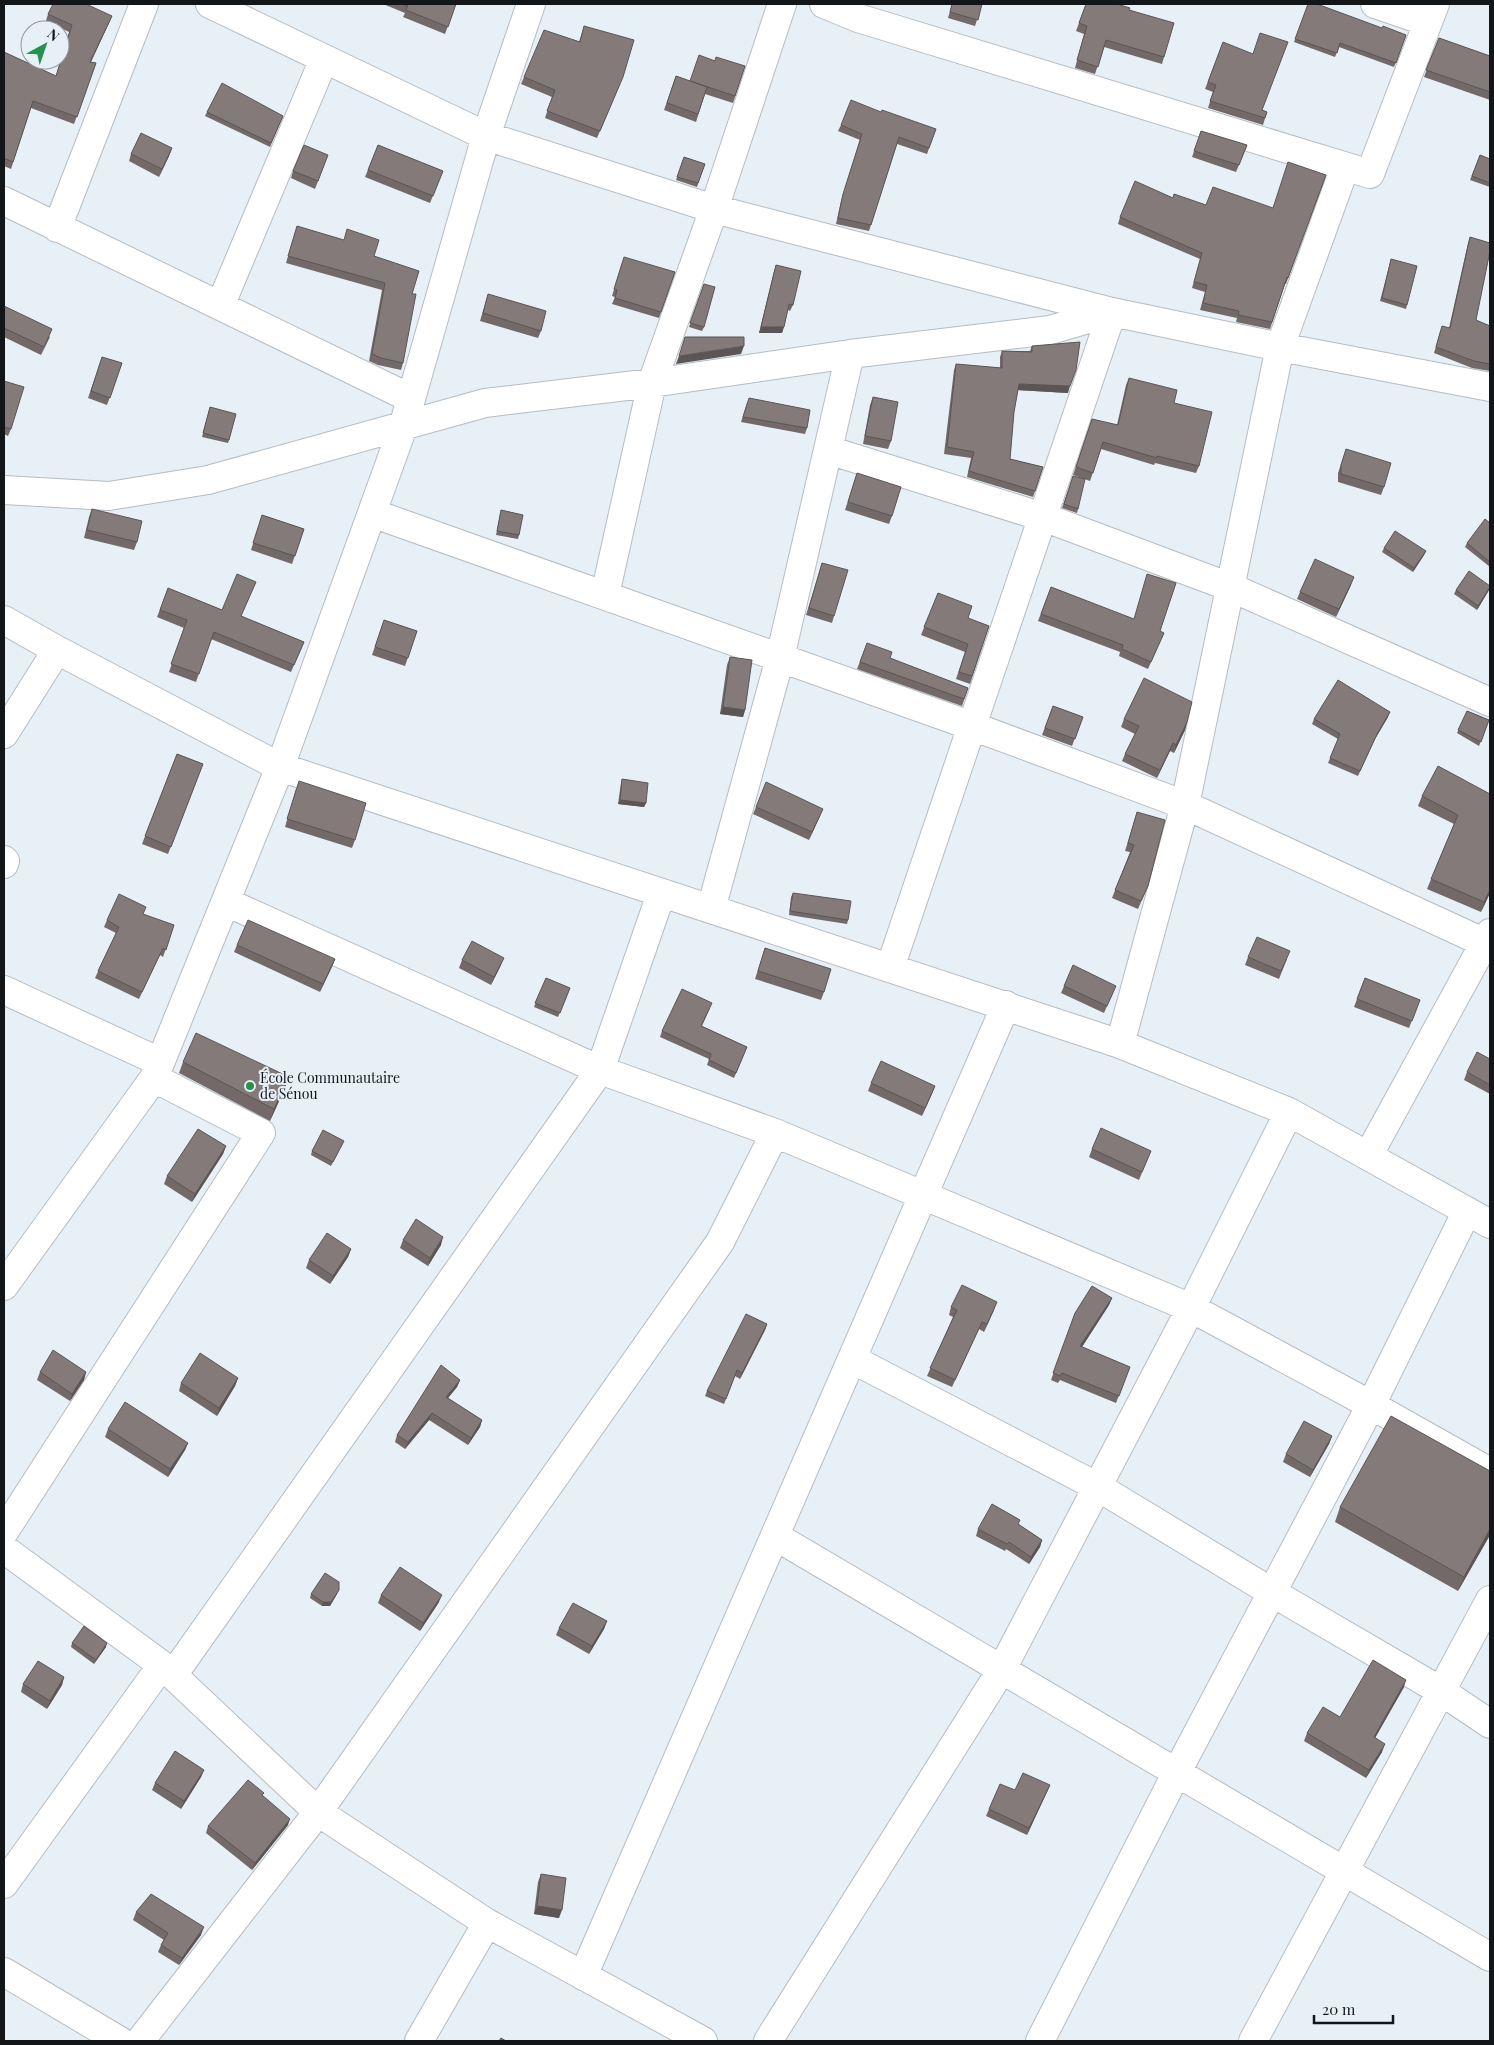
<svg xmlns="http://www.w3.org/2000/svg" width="1494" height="2045" viewBox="0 0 1494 2045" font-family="'Playfair Display',serif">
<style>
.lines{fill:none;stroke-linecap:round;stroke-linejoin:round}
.minor-casing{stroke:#b5bcc3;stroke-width:30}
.minor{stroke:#fff;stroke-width:28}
.wall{fill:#726968}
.shaded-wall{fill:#5c5555}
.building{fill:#847a79;stroke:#5c5555}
.poi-dot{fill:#26924b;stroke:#e8f0f7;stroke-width:2}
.labels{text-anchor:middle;stroke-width:4;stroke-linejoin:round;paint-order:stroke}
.poi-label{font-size:14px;fill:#131618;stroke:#e8f0f7;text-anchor:start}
</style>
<rect width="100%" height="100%" fill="#e8f0f7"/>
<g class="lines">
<g class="minor-casing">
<path id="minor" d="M210,4l276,132 228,73 398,103 -222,656
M824,4l34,14 512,156 65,-170
M1375,4l53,18
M4,201l406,197
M57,228l87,-224
M220,306l104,-247
M828,450l215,67 187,70 260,115
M4,490l105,6 99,-16 277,-77 167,-20 198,-29 200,-24 62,-18 168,35 210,40
M372,513l600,213 213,79 300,138
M605,595l47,-212 62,-174 68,-205
M4,620l53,30 223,117 840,277 169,68 201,112
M4,734l53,-84
M4,860l1,1 -1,3
M226,902l374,168 175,63 416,175 180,97 119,67
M711,909l69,-251 70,-304
M4,990l156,72
M1120,1044l65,-239 95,-458 65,-180
M1368,1156l122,-223
M4,1286l150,-208 126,-311 123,-340 83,-291 45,-132
M852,1359l246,128 175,106 168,98 49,33
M4,1532l257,-399 -107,-55
M775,1536l715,421
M4,1549l158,116 156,147 169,111 216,118
M173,1675l427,-605 61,-176
M4,1884l158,-219
M4,1972l116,69
M583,1976l423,-971
M140,2041l178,-229 402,-570 55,-109
M419,2041l68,-118
M768,2041l234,-372 189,-361 98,-196
M1040,2041l137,-269 194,-367 96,-194
M1253,2041l237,-441"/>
</g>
<use href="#minor" class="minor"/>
</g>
<path class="wall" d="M383,4h73l-11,30 -42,-17 2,-4z
M952,4h30l-7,22 -27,-8z
M1086,4l43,6 35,47 -2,7 -58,-17 -9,27 -20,-6 9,-34 -8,-3z
M1308,4l74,24 24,7 -12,32 -55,-20 -4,10 -41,-15z
M48,14l64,2 -21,46 5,1 -22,61 -43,-16 -20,61 -7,-3v-114l52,24 13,-44 -23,-11z
M584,26l36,58 -23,54 -52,-20 7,-21 -31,-13 3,-7 55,-35z
M1439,38l51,18v44l-66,-23z
M1223,42l39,68 5,2 -4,13 -55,-17 5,-16 -8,-3z
M715,60l30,6 -12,37 -28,-9 -9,28 -32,-12 12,-34 14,5z
M207,112l76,4 -13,31 -65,-31z
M881,112l55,17 -9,25 -30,-10 -28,87 -33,-7 5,-23 19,-61 -22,-9 3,-6z
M1201,131l46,14 -11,27 -44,-15z
M378,145l65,26 -13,32 -65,-26z
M172,148l-3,8 -10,21 -30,-16 2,-7z
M328,155l-13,34 -24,-11 2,-7z
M1480,155l10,4v28l-20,-7z
M684,157l21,7 -8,23 -21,-7z
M1326,175l-40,109h-1l-15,45 -34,-7 1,-4 -37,-8 5,-18 -13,-4 8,-29 -82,-35 2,-7 53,-19 33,7 67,3z
M297,226l77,30 38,38 -9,69 -2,7 -23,-5 -9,-4 13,-71 -96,-27z
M1470,237l6,83 14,6v45l-18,-3 -38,-15 6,-21 9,-4 19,-85z
M1391,259l16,46 -1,4 -26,-8z
M622,263l53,9 -16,46 -47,-14 3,-7 -3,-1z
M776,265l17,40 -3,6 -2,-1 -6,23h-23l15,-62z
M704,284v43l-2,4 -13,-4z
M488,294l53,37 -3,7 -58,-17z
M4,306l46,31 -9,18 -37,-18z
M1032,346l36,47 -50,-3 -4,22 -4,47 33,8 -10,30 -66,-20 4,-19 -27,-4 10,-84 2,-6 44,4v-11l2,-6h28z
M102,357l20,6 -15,42 -19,-7z
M1129,378l45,25 25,63 -3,7 -41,-10 -1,2 -53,-16 -11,32 -17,-6 19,-56 25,6 9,-40z
M4,381l7,48 -3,7 -4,-2z
M873,397l18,44 -3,8 -25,-5 7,-39z
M747,403l60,25 -2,6 -64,-12z
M210,407l19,33 -1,3 -26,-6z
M1346,449l38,38 -3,8 -43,-13v-9z
M857,473l35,43 -3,8 -44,-14z
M1073,476l5,33 -1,4 -15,-5z
M92,509l45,33 -3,8 -50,-12 5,-21z
M501,510l18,25 -1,4 -22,-4z
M262,515l42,14 -12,35 -41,-14z
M1490,523v44l-25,-20 2,-4z
M1384,548l42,3 -2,4 -11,17 -31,-20z
M822,563l12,53 -2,7 -26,-8z
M256,582l-15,34 63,26 -13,30 -80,-33 -15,43 -27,-10 15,-44 -27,-11 11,-29 54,22z
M1351,585l-15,32 -39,-18 3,-7z
M1490,586l-1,4 -12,20 -23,-16 2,-4z
M1051,587l113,46 -16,36 -29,-13 1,-4 -82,-31z
M938,593l30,25 21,8 -19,58 -14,-5 9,-27 -44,-17z
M384,620l33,11 -12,35 -33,-11z
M867,643l23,15 78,30 -6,18 -105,-37z
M730,657l15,53 -2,7 -23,-3 7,-49z
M1053,706l30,11 -11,29 -30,-11z
M1467,711l22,9 -10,26 -22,-13z
M1388,717l-13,22 -17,37 -30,-13 10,-24 -26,-15 2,-5z
M1124,719l63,3 -2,8 -11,23 -4,-2 -13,27 -35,-17 3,-7 10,-20 -14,-7z
M177,754l26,10 -35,90 -26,-10z
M622,779l24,24 -2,4 -26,-3 3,-21z
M296,789l59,51 -3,8 -67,-21z
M1490,794v99l-9,19 -54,-23 27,-65 -36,-18 4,-10z
M756,807l64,9 -11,24 -56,-26z
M1137,812l11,74 -10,23 -26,-11 18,-46 -5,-1z
M793,893l55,27 -1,4 -58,-9 2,-18z
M143,915l31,10 -11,32 -3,-2 -21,44 -44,-21 21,-45 -12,-6 3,-7z
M237,945l98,14 -15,33 -86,-40z
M765,948l59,44 -3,8 -66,-21z
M1248,957l39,2 -8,20 -34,-14z
M462,960l39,5 -10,20 -32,-17z
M546,978l24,10 -12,29 -24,-10z
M1365,978l55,22 -11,28 -55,-21z
M1064,986l49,7 -9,20 -43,-20z
M710,1008l-8,18 45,21 -13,31 -27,-13 2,-6 -49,-22 2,-6z
M1490,1059v35l-26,-14 3,-8z
M183,1062l106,15 -4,11 -15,33 -91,-48z
M871,1083l64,3 -13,30 -54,-25z
M342,1145l-11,21 -20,-11 1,-4z
M226,1146l-3,8 -31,48 -28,-18 3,-8z
M1092,1149l59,2 -12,29 -50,-23z
M403,1240l38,5 -13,21 -28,-18z
M351,1249l-3,8 -18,27 -24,-16 3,-8z
M1112,1298l-3,7 -27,42 48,20 -14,36 -56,-23 -2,3 -7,-3 24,-67z
M951,1307l43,3 -10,22 -5,-3 -27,58 -25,-11 26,-59 -4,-2z
M767,1324l-2,6 -25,49 -5,-3 -11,28 -19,-8 2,-5z
M40,1372h46l-2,8 -14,21 -33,-21z
M238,1378l-3,8 -18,30 -38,-25 2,-8z
M460,1380l-3,7 -9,11 34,22 -2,7 -12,18 -39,-25 -24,29 -10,-7 2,-7z
M108,1429l80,14 -3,7 -17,27 -63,-40z
M1332,1436l-3,8 -19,33 -27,-15 3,-8z
M1340,1507l150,28 -32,56 -123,-69z
M1018,1524l24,16 -2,7 -11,17 -23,-15 -1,2 -29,-15 2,-7z
M311,1594h26l-7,12h-8l-12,-8z
M381,1595l58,7 -19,29 -42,-28z
M607,1621l-3,8 -15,25 -33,-19 3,-7z
M72,1643l34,4 -12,17 -23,-17z
M64,1677l-2,8 -15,24 -26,-17 2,-8z
M1404,1687l-29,51 7,14 -16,26 -62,-37 3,-8z
M204,1770l-3,7 -20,32 -29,-19 3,-7z
M1050,1785l-23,50 -41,-19 3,-7 26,-19z
M263,1796l25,29 -36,45 -46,-37 2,-7z
M541,1874l18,44 -25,-4 4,-32z
M136,1912l65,23 -22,30 -21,-13 3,-7 3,-5 -31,-20z"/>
<path class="shaded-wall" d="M112,16l-3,7 -21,45 2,-6z
M172,148l-3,8 -10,21 3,-8z
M761,327h23l-2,6h-23z
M744,346l-3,8 -65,10 3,-8z
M1019,384l51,2 -2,7 -52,-3z
M1426,551l-2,4 -11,17 1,-4z
M1354,577l-3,8 -15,32 3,-8z
M1490,587l-1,3 -12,20 1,-4z
M723,707l22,3 -2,7 -23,-3z
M1390,712l-2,5 -13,22 -17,37 19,-42z
M1187,722l-2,8 -11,23 2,-8z
M1173,743l-3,8 -13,27 3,-8z
M620,800l26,3 -2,4 -26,-3z
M823,809l-3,7 -11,24 3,-8z
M1490,890v3l-9,19 3,-10z
M504,958l-3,7 -10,20 3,-8z
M335,959l-3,8 -12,25 3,-8z
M289,1077l-4,11 -15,33 4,-12z
M935,1086l-3,8 -10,22 3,-8z
M226,1146l-3,8 -31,48 3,-8z
M443,1237l-2,8 -13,21 2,-8z
M351,1249l-3,8 -18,27 3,-8z
M1112,1298l-3,7 -31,48 2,-7z
M997,1302l-3,8 -10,22 3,-8z
M767,1324l-2,6 -25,49 2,-6z
M86,1372l-2,8 -14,21 2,-7z
M238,1378l-3,8 -18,30 2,-8z
M460,1380l-3,7 -14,17 3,-7z
M432,1413l-3,7 -24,29 3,-7z
M482,1420l-2,7 -12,18 3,-7z
M1332,1436l-3,8 -19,33 3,-7z
M188,1443l-3,7 -17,27 2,-8z
M1490,1529v6l-32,56 6,-14z
M1042,1540l-2,7 -11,17 2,-7z
M339,1590l-2,4 -7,12h-8l1,-4z
M442,1595l-3,7 -19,29 3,-8z
M607,1621l-3,8 -15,25 3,-8z
M107,1643l-1,4 -12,17 2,-4z
M64,1677l-2,8 -15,24 3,-8z
M1406,1680l-2,7 -33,58 3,-8z
M1385,1744l-3,8 -16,26 3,-8z
M204,1770l-3,7 -20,32 3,-8z
M1050,1785l-3,7 -20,43 2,-7z
M290,1819l-2,6 -36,45 3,-7z
M537,1906l25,4 -3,8 -25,-4z
M204,1927l-3,8 -22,30 3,-7z"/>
<path class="building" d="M53,4h33l26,12 -22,46 6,1 -19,54 -44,-16 -20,61 -9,-4v-106l52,24 16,-51 -24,-11z
M402,4h54l-8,23 -42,-17 2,-4z
M952,4h30l-4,16 -28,-8z
M1086,4h31l13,4 -1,2 45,13 -10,34 -58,-17 -8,27 -21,-7 10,-34 -8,-3z
M1308,4h9l65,24 1,-2 23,9 -10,28 -56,-20 -3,10 -42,-14z
M584,26l50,14 -11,37 -23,54 -53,-20 8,-21 -31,-13 20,-47 36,12z
M1260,33l28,9 -26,68 5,2 -2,6 -55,-17 6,-16 -8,-3 15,-40 30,12z
M1439,38l51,18v36l-64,-22z
M699,55l16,6 1,-4 29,9 -10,30 -45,-15z
M676,76l31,11 -9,27 -31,-11z
M222,83l61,33 -12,27 -64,-31z
M851,100l30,12 1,-2 54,19 -7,19 -30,-11 -28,88 -33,-7 5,-24 19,-60 -21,-9z
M1201,131l46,14 -8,20 -45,-14z
M141,133l31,15 -10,21 -31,-15z
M304,145l24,10 -10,26 -25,-10z
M378,145l65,26 -10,25 -65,-26z
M1480,155l10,4v24l-18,-7z
M684,157l21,7 -7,19 -21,-6z
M1288,162l38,13 -38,103 -1,-1 -15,45 -34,-7 1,-4 -36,-8 4,-18 -13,-3 8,-29 -82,-36 15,-36 38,17 1,-4 32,11 7,-18 60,21z
M297,226l47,14 3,-11 32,11 -5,16 45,15 -7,23h4l-13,69 -22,-5 -9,-4 13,-71 -97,-27z
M1470,237l20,6v8l-14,69 14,6v38l-16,-3 -38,-14 6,-21 8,2z
M624,257l51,15 -14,40 -46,-14 2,-8 -3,-1z
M1391,259l26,7 -10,39 -25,-7z
M776,265l25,6 -8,34 -4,-1 -5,23h-23z
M704,284l11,3 -11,40 -14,-4z
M488,294l58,17 -5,20 -58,-18z
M4,306l48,23 -8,18 -40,-19z
M685,337h59v9l-65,10z
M1080,342l-4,28 -6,16 -51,-2 -5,28 -4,47 33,8 -8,24 -66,-20 5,-19 -27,-5 9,-83 46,4v-17l30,1v-6z
M102,357l20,6 -12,35 -19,-7z
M1129,378l48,12 -3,13 38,9 -13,54 -42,-10v2l-54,-16 -10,31 -17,-6 16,-48 26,6z
M4,381l20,6 -13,42 -7,-2z
M873,397l25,5 -7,39 -26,-5z
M749,398l61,12 -3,18 -64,-11z
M210,407l26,7 -7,26 -26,-7z
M1346,449l45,14 -7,24 -43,-13v-9z
M857,473l44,14 -9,29 -44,-14z
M1073,476l12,3 -7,30 -14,-5z
M92,509l50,12 -5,21 -50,-12z
M501,510l22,5 -4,20 -22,-4z
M262,515l42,14 -9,27 -42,-13z
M1485,519l5,4v39l-23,-19z
M1395,531l31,20 -12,17 -30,-20z
M1315,559l39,18 -15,32 -39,-17z
M822,563l26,7 -14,46 -25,-8z
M1469,571l21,15v1l-12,19 -22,-16z
M237,574l19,8 -15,34 63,26 -10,23 -80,-33 -15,42 -28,-10 16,-44 -27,-10 8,-22 54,22z
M1147,574l29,9 -16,48 4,2 -13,29 -29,-13 1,-4 -82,-31 10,-27 83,32z
M938,593l34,13 -4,12 21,8 -17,50 -13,-4 9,-28 -44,-17z
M384,620l33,11 -9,27 -33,-11z
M867,643l25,9 -2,6 78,30 -4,11 -104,-37z
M730,657l22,3 -7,50 -22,-3z
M1144,678l48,24 -5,20 -11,23 -3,-2 -13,27 -35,-16 14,-28 -15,-7z
M1338,680l52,32 -13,22 -17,37 -30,-13 10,-24 -26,-15z
M1053,706l30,11 -8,22 -30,-11z
M1467,711l22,9 -8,22 -23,-12z
M177,754l26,10 -32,83 -26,-11z
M1438,766l52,28v96l-6,12 -53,-23 27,-64 -36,-19z
M622,779l26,4 -2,20 -26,-3z
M299,781l67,22 -11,37 -68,-21z
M766,782l57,27 -11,23 -56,-25z
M1137,812l28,8 -17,66 -7,15 -26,-11 19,-45 -6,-2z
M793,893l58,8 -3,19 -58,-9z
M119,894l27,13 -3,7 31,11 -8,25 -3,-2 -21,44 -44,-21 21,-44 -12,-7z
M248,920l87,39 -12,25 -86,-39z
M1257,937l33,14 -9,20 -33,-14z
M472,941l32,17 -10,19 -32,-17z
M765,948l66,21 -7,23 -66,-21z
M1073,965l43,21 -9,20 -43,-20z
M546,978l24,10 -10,25 -25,-10z
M1365,978l55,22 -8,21 -55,-22z
M682,989l30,14 -11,23 46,21 -11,26 -27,-13 2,-6 -49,-23z
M196,1033l93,44 -15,32 -91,-47z
M1477,1052l13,7v26l-23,-13z
M881,1061l54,25 -10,22 -54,-25z
M1101,1128l50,23 -9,21 -50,-23z
M198,1129l28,17 -31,48 -28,-18z
M323,1130l21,11 -11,21 -21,-11z
M416,1219l27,18 -13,21 -27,-18z
M327,1233l24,16 -18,27 -24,-16z
M962,1285l35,17 -10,22 -5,-2 -27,58 -25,-12 27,-58 -6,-3z
M1092,1286l20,12 -32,48 50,21 -11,29 -57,-23 -2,3 -7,-3 22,-60z
M746,1314l21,10 -25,49 -5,-3 -11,29 -19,-8z
M53,1350l33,22 -14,22 -32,-22z
M200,1353l38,25 -19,30 -38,-25z
M441,1365l19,15 -14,17 36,23 -11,18 -39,-25 -24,29 -11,-7z
M125,1402l63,41 -18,26 -62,-40z
M1391,1416l99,55v58l-26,48 -124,-70z
M1304,1421l28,15 -19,34 -27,-16z
M992,1504l28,16 -2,4 24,16 -11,17 -22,-15 -2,2 -29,-15z
M400,1567l42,28 -19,28 -42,-28z
M325,1573l14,9v8l-8,12h-8l-12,-8z
M573,1603l34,18 -15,25 -33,-18z
M84,1626l23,17 -11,17 -24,-17z
M1373,1660l33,20 -32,57 11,7 -16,26 -62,-37 16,-26 17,10z
M38,1661l26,16 -14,24 -27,-17z
M175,1751l29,19 -20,31 -29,-18z
M1023,1773l27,12 -21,43 -40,-19 11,-25 15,6z
M248,1780l16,13 -2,2 28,24 -35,44 -47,-37z
M541,1874l25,4 -4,32 -25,-4z
M151,1894l53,33 -22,31 -21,-13 7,-12 -32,-21z
M501,2038l5,3h-7z"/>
<circle class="poi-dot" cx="250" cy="1086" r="5"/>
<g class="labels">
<g class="poi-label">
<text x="260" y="1083">École Communautaire<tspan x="260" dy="16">de Sénou</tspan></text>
</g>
</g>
<rect width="1494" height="2045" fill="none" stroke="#131618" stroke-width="10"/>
<g transform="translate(45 45) rotate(40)"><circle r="24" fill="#e8f0f7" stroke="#93999e"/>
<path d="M0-4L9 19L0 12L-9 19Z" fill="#26924b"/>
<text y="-8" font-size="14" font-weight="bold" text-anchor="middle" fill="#131618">N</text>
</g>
<path d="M1314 2015v8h79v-8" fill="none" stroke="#131618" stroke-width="2.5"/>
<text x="1322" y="2015" font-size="15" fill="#131618" stroke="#e8f0f7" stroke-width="4" paint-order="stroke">20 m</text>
</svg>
